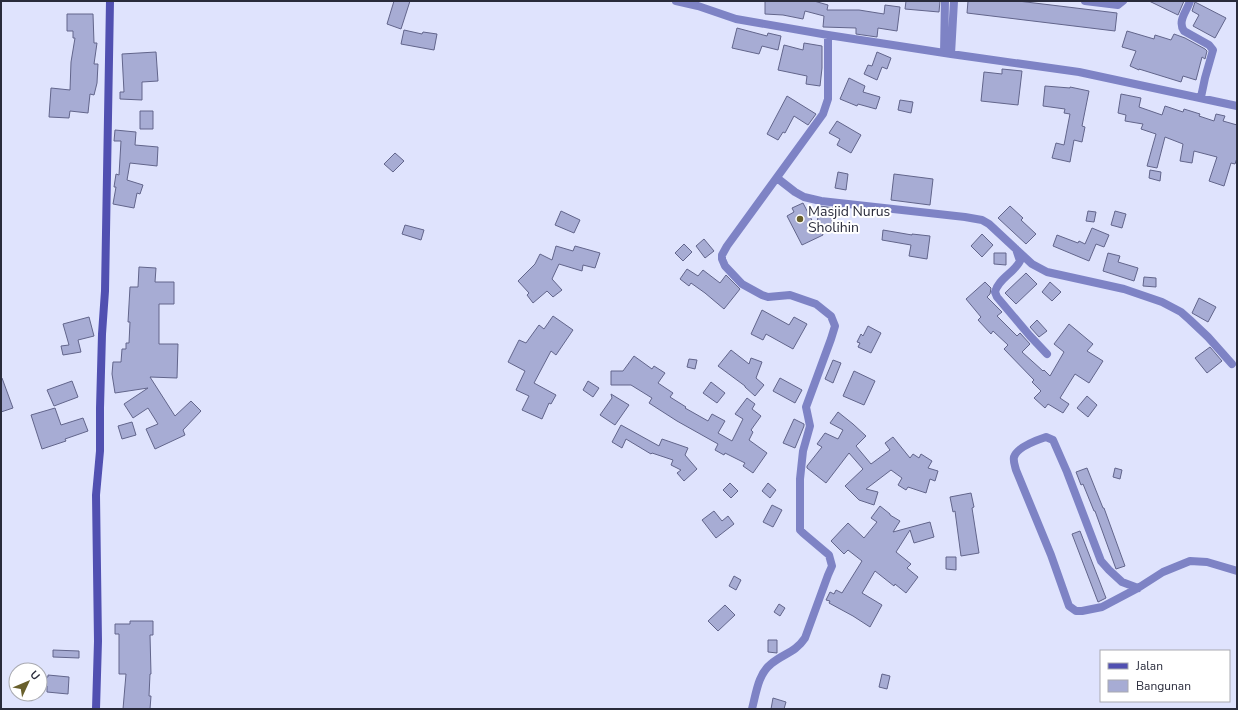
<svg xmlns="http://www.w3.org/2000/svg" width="1238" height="710" viewBox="0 0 1238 710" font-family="'Nunito Sans',sans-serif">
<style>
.building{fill:#a7acd4;stroke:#62658b}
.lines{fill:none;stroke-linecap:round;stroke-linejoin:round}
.street{stroke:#7e83c5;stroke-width:8}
.secondary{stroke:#5150b1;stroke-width:8}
.poi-dot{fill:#69602c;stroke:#fff;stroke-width:1.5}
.labels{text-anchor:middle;stroke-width:4;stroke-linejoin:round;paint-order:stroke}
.poi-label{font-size:14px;fill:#292b3b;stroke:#fff;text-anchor:start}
</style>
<rect width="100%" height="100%" fill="#dfe3fd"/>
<path class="building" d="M394,1h16l-9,28 -14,-5z
M765,1h49l14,4 -1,5h32l25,4 1,-9 15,2 -3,24 -19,-3 -1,9 -21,-3v-6l-33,-1 1,-11 -19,-5 -2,8 -20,-4 -18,-1z
M906,1h34l-1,11 -34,-3z
M968,1h50l99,12 -2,18 -148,-18z
M1149,1h35l-6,14z
M1195,2l31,16 -11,20 -22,-12 6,-11 -7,-4z
M67,14h26l1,29h3l-3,21h4l-1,19 -3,12 -4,-1 -2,19 -18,-2 -1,7 -20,-1 2,-29 19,2 1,-28 4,-24h-2v-7h-6z
M737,28l30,8 1,-3 13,3 -3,14 -16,-4 -3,8 -27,-6z
M404,30l18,4 1,-2 14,2 -3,16 -33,-6z
M1127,31l27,8 1,-4 16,5 3,-6 11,4 20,11 2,2 -2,8 -3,-2 -6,23 -13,-4 -2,6 -42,-13v1l-9,-4 6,-15 -14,-4z
M804,43l18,3v22l-2,18 -14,-2 1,-8 -29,-6 6,-25 19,5z
M156,52l2,29 -16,1v18l-22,-1v-7h4l-2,-38z
M877,52l14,6 -4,11 -5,-2 -5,13 -13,-6 4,-9 4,1z
M1002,69l20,2 -4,34 -37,-4 3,-29 18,2z
M849,78l16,8 -2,6 17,5 -4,12 -18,-5 -1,2 -17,-7z
M1045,86l25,2v-1l19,4 -7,35 3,1 -3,15 -8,-2 -4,22 -18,-4 4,-15 8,2 6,-31 -6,-1 1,-4 -22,-3z
M1121,94l20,4 -2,9 23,8 3,-9 18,6 1,-3 16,5 -1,2 15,5 2,-7 9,2 -2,5 14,4v33l-2,6 -4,-1 -7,23 -15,-5 8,-24 -23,-6 -2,12 -12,-2 3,-17 -18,-7 -8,31 -10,-2 9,-32 -15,-5 2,-5 -18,-3 1,-6 -8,-2z
M787,96l29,18 -8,11 -14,-9 -9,17 -2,-1 -5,8 -11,-6z
M900,100l13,2 -2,11 -13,-3z
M140,111h13v18h-13z
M837,121l24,14 -10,18 -14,-8 3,-6 -11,-6z
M115,130l21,2 -1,13 23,2 -1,19 -27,-3 -3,17 16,5 -3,9 -3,-1 -3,15 -21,-4 3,-17h-2l2,-13 3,1 2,-34h-7z
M395,153l9,8 -11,11 -9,-8z
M1150,170l11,2 -1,9 -11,-3z
M838,172l10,2 -2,16 -11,-2z
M894,174l39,5 -3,26 -39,-5z
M803,203l13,25 4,-22 15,2 -4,17 2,3 -11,4 1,3 -21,10 -15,-29 7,-4 -2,-4z
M1010,206l13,12 -2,2 15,14 -10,10 -28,-26z
M561,211l19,9 -6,13 -19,-8z
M1088,211l8,1 -2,10 -8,-1z
M1115,211l11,3 -4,14 -11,-3z
M405,225l19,5 -3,10 -19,-6z
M1092,228l17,7 -5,12 -8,-3 -7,17 -36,-15 4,-11 21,8 1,-2 6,3z
M883,230l29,5v-1l18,2 -3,23 -18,-3 2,-11 -29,-5z
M982,234l11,11 -11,12 -11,-11z
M704,239l10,12 -9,7 -9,-12z
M684,244l8,8 -9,9 -8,-8z
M556,246l17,5 2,-5 25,7 -5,15 -12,-3 -1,6 -23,-7 -7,15 10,11 -9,7 -6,-6 -14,12 -6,-8 2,-2 -11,-12 17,-17 5,-10 12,6z
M994,253h12v12l-12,-1z
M1108,253l12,3 -2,6 20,6 -4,13 -31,-10z
M139,267l17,1 -1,14h19v22h-15v40h19l-1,34 -27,-1 25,39 16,-15 10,10 -18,19 2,5 -30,14 -9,-20 12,-5 -10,-16 -15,10 -9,-14 24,-16 -33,5 -3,-19 1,-12h8l1,-13h4v-6h3l1,-21h-2l2,-35h8z
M687,269l11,7 5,-6 17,13 6,-8 14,14 -16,20 -19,-16 -14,-10 -2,3 -9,-7z
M1026,273l11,11 -21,20 -11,-11z
M1144,277l12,1v9l-13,-1z
M985,282l6,6 -1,6 -3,3 15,15 -5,4 20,20 3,-3 10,11 -8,8 21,19 1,-1 6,6 14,-24 -10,-8 15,-20 24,20 -6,7 16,10 -14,22 -14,-9 -15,24 9,6 -6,9 -15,-9 -3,4 -11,-10 7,-7 -9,-9 2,-2 -30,-31 4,-4 -15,-14 -2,3 -13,-14 3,-3 -15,-18z
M1050,282l11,10 -9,9 -10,-9z
M1199,298l17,9 -8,15 -16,-9z
M762,310l27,15 5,-8 13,7 -14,25 -27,-15 -3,6 -12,-6z
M553,316l20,14 -17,25 -5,-4 -17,32 22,12 -5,9 -2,-1 -7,16 -20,-9 7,-14 -13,-6 9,-19 -17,-9 11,-22 7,3 13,-18 5,4z
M89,317l5,19 -16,4 3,12 -18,3 -2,-9 8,-1 -6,-21z
M1037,320l10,11 -8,6 -9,-10z
M868,326l13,7 -10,20 -13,-6 2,-4 -3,-1 4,-8 2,2z
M1210,347l12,14 -15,12 -12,-15z
M731,350l18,14 2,-6 11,4 -6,16 8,7 -9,11 -10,-9v-1l-27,-20z
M634,356l18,13 2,-3 11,7 -7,10 15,10 -3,4 16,10 -1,1 23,13 4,-7 13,7 -7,12 14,8 11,-22 -8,-5 12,-16 8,6 -3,5 9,7 -10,14 2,2 -4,8 18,13 -14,20 -10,-7 2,-3 -20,-10 -1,2 -9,-5 3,-6 -41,-23 -28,-18 3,-5 -21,-13h-20v-14h12z
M689,359l8,1 -2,9 -8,-2z
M833,360l8,3 -8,20 -8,-4z
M854,371l21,10 -11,24 -21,-9z
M1,378h1l11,30 -12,4z
M780,378l22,12 -7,13 -22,-12z
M72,381l6,16 -24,9 -7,-16z
M588,381l11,7 -6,9 -10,-7z
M711,382l14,11 -8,10 -14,-10z
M611,394l18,11 -14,20 -15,-10 12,-17z
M1087,396l10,9 -9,12 -11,-9z
M55,408l6,17 22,-7 5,13 -23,8 1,2 -24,8 -11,-34z
M838,412l15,12 13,12 -10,10 15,18 19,-14 -5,-7 8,-6 17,21 3,-4 6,4 2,-4 11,7 -4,7 10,3 -3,10 -5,-2 -4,14 -18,-6 -2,3 -8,-5 4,-7 -11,-8 -25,19 12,3 -4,13 -15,-5 -14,-14 18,-17 -14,-16 -23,30 -19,-15v-2l15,-19 -5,-3 8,-11 13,6 5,-9 -13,-7z
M794,419l10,5v2l-9,22 -12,-5z
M132,422l4,13 -14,4 -4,-13z
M621,425l38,21 3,-7 26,9 -3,7 12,14 -13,12 -7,-8 4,-3 -10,-5 2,-5 -21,-7 -1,1 -25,-15 -4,9 -10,-6z
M1087,468l16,40h1l21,58 -9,3 -21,-58h-1l-11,-27 -2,1 -5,-13z
M1115,468l7,2 -2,9 -7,-2z
M730,483l8,8 -7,7 -8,-8z
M768,483l8,7 -6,8 -8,-7z
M971,493l3,14 -2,1 7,45 -18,3 -6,-45 -2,1 -3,-15z
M772,505l10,5 -9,17 -10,-5z
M880,506l10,8v1l10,6 -7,11 37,-10 4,15 -20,6 -4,-13 -14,22 15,12 -4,4 11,9 -12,16 -11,-9 -1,2 -19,-15 -13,22 20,12 -12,22 -17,-11 -24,-13 1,-2 -4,-1 4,-8 4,2 2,-4 6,3 20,-32 -14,-11 -4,4 -13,-13 17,-18 16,15 13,-16 -6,-4z
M714,511l8,10 6,-5 6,8 -18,14 -14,-18z
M1080,531l26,67 -8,4 -26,-68z
M946,557h10v13l-10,-1z
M734,576l7,4 -5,10 -7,-4z
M779,604l6,4 -5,8 -6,-4z
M725,605l10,10 -17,16 -10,-10z
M130,621h23v14h-3l1,39h-1l-1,22h2l-1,13h-27l3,-35h-7v-40h-4v-10h15z
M768,640h9v13l-9,-1z
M53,650l26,1v7l-26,-1z
M882,674l8,2 -3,13 -8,-2z
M48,675l21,2 -1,17 -21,-2v-6l-7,-1v-8h8z
M773,698l13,4 -2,7h-13z"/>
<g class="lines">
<path class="street" d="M676,1l22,5 38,13 92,16 123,19 128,18 158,34
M1085,1l33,4 5,-4
M1190,1c-3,10 -13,20 -6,30l25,14 4,5 -8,28 -4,19
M944,53l1,-52
M951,54l3,-53
M777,178l18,14 9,5 17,4 144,16 17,3 7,4 43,40 15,8 77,17 38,13 19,10 9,8 18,17 24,27
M1016,249l4,12c-6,12 -22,18 -25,31l2,5 33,39 17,18
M1138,588l-16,-6 -13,-12 -8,-9 -34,-89 -14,-32 -7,-3c-9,3 -29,10 -32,20 -1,4 1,9 2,13l35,85 18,51 7,5h6l20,-4 36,-19 25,-16 27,-11 17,1 30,9
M752,709c4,-15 6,-35 19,-45 13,-11 24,-11 34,-26l23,-63 4,-9 -3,-11 -26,-22 -3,-3v-51l3,-28 7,-25 -4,-19 25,-68 4,-13 -4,-10 -15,-12 -26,-9 -22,2 -6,-2 -20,-11 -17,-18 -3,-7v-4l5,-9 96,-132 5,-15v-64"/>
<path class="secondary" d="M96,709l2,-68 -2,-146 4,-44v-43l2,-74 3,-43 5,-290"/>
</g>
<circle class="poi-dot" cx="800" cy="219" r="4"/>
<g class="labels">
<g class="poi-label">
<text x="808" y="216">Masjid Nurus<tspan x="808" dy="16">Sholihin</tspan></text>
</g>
</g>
<rect width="1238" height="710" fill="none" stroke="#292b3b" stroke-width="4"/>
<rect x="1100" y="650" width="130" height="52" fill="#ffffff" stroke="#a9aab1"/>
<rect x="1108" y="663" width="20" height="6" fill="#5150b1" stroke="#a9aab1"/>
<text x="1136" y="670" font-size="12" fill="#292b3b">Jalan</text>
<rect x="1108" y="680" width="20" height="12" fill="#a7acd4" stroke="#a9aab1"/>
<text x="1136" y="690" font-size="12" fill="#292b3b">Bangunan</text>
<g transform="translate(28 682) rotate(46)"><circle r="19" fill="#ffffff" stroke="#a9aab1"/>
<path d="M0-3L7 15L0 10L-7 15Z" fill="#69602c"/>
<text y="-6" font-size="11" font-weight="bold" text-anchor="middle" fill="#292b3b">U</text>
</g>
</svg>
